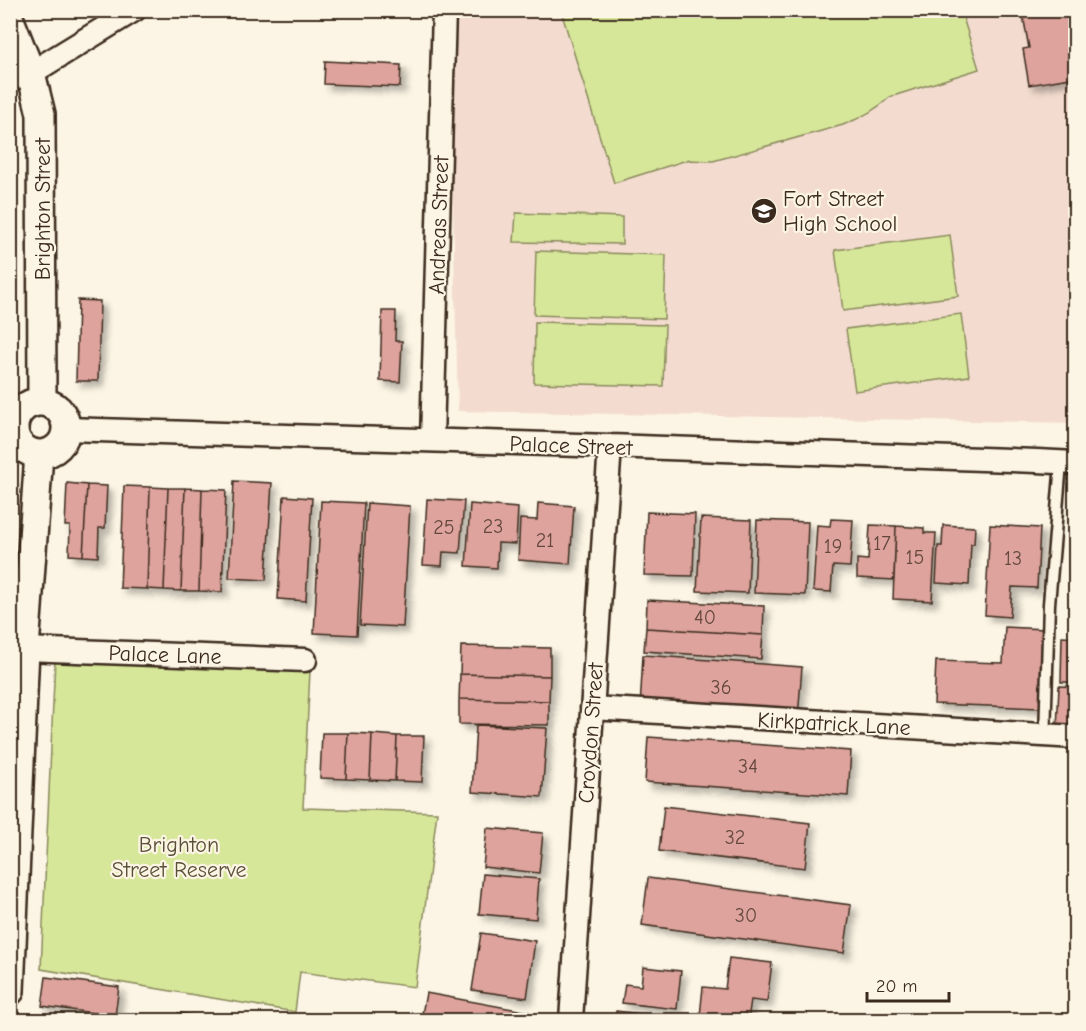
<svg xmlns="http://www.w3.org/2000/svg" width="1086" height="1031" viewBox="0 0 1086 1031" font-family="'Comic Neue',sans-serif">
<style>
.built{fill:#f3dccf}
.green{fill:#d7e79a;stroke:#89885c;stroke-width:1.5}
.building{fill:#dda39c;stroke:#3b2a1e;stroke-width:1.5;filter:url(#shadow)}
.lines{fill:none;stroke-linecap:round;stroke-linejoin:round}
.service-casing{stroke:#3b2a1e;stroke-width:15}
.minor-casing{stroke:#3b2a1e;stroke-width:27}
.tertiary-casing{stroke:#3b2a1e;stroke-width:32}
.service{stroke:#fcf5e5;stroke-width:10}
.minor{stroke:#fcf5e5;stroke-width:22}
.tertiary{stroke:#fcf5e5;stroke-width:27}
.labels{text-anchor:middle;stroke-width:4.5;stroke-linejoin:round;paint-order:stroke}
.number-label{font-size:20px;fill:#64483e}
.poi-label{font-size:22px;fill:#3b2a1e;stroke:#fcf5e5;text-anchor:start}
.street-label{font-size:22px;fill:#3b2a1e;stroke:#fcf5e5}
.park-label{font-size:22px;fill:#5a5037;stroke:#fcf5e5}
</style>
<defs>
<filter id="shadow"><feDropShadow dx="5.5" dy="5.5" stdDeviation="3" flood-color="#0004"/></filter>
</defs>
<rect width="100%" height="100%" fill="#fcf5e5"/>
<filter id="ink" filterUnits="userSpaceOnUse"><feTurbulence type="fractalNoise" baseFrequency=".0167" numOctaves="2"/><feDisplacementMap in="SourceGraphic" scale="12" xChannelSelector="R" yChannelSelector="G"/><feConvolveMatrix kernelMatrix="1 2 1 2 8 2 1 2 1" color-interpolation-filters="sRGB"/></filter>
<g filter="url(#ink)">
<path class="built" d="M448,11h627v412l-617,-12z"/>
<path class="green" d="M561,11h400l18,58 -89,28c-14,13 -29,21 -47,28l-130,36 -26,-1 -73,23z
M516,213l106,4v27l-108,-2z
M950,235l8,61 -115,15 -8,-61z
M536,251l130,4 -2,64 -130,-4z
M961,314l8,62 -114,15 -9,-62z
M535,322l130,3 -2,61 -129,-3z
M55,659l255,12 -7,137 134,4 -22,175 -115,-15 -5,40 -254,-43z"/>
<path class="building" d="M1022,10h54v67l-47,8 -6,-36 6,-1z
M325,61l76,4 -1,22 -76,-3z
M78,300l22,1 -2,80h-22z
M382,311h14l-1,30h7l-2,41 -20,-1z
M234,481l38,2 -6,97 -37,-2z
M67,483l20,2 -4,71 -14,-1 1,-29h-5z
M87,485l20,1 -2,42h-6l-1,29 -15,-1z
M124,486l26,1 -3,102 -27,-1z
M150,487l18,1 -4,102 -17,-1z
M168,488h17l-4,103 -17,-1z
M185,488l17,1 -3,102h-18z
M202,489l24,1 -4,102 -23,-1z
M284,496l28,2 -6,103 -28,-2z
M427,499l37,2 -4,52 -17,-1 -1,14 -19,-1z
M321,501l43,2 -7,132 -43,-2z
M367,503l43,3 -7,121 -43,-2z
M538,503l36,3 -4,58 -52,-4 2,-41 17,1z
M470,504l48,4 -2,36 -18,-1 -1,25 -31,-2z
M647,512l48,2 -2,62 -49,-1z
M701,518l50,2 -3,73 -51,-2z
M831,519l22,1 -3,47 -17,-1 -2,26 -18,-1 4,-66 13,1z
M757,520l51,2 -3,73 -51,-2z
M870,525l26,1 -2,54 -37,-2v-19l11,1z
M943,525l32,2 -1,17h-3l-2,41 -33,-2 2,-37h4z
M990,525l50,3 -3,60 -25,-1 -2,30 -25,-2z
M896,526l28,2v5h12l-4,68 -39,-2z
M647,600l117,6 -1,29 -117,-7z
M1005,627l39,2 -4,79 -106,-4 2,-43 67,2z
M646,628l117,7 -2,24 -117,-8z
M1062,636l14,1v45h-15z
M461,646l89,2v28l-90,-2z
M643,655l159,12 -4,51 -158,-10z
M460,674l90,2 -1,25 -90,-2z
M1059,686l17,1v43l-19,-1z
M459,699l90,2v24l-90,-1z
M476,725l71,3 -5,69 -70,-5z
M322,733h26l-2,46 -26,-1z
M348,733l24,1 -2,46 -24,-1z
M372,734l25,2 -2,45 -25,-1z
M397,736h27l-2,46 -27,-1z
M648,737l203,14 -3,45 -203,-14z
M664,806l146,17 -5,45 -146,-17z
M487,828l56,5 -4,40 -56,-6z
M483,874l56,5 -3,40 -57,-5z
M648,878l203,27 -7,48 -202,-28z
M481,933l54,8 -8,57 -55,-8z
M729,958l43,5 -5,39 -16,-2 -3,20h-12l-36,-4 3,-29 22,2z
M643,967l38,4 -4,38 -55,-6 3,-19 16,2z
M46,977l73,10 -4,29 -73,-10z
M426,993l103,19 -2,8h-72l-33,-6z
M616,1011l59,7v2h-60z
M178,1013l39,6v1h-41z
M44,1015l45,5h-46z"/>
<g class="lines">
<g class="service-casing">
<path id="service" d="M1045,736l4,-132 12,-141"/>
</g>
<g class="minor-casing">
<path id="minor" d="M10,79l21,-6 103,-63
M10,426l4,1
M66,429l544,17 427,15 39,2
M432,440l12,-430
M25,649l280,11
M592,708l484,29
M571,1020l39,-574"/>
</g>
<g class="tertiary-casing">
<path id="tertiary" d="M10,20l21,53 10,41 1,288
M14 428a26 26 0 1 1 52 0a26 26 0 1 1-52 0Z
M10,991l15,-342 14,-195"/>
</g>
<use href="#service" class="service"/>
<use href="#minor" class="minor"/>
<use href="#tertiary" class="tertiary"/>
</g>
</g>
<defs>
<g id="school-disc" transform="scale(1.35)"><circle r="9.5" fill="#3b2a1e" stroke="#fcf5e5"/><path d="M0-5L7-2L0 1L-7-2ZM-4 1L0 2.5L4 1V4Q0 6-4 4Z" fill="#fff"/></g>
</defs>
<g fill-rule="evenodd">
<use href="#school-disc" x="764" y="211"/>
</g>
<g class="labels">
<g class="number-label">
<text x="493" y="533">23</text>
<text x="444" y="534">25</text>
<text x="545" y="547">21</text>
<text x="882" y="550">17</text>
<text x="833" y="553">19</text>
<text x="915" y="564">15</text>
<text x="1013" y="565">13</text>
<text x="705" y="624">40</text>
<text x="721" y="694">36</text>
<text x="748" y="773">34</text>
<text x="735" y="844">32</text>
<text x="746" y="922">30</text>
</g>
<g class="poi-label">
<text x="783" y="206">Fort Street<tspan x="783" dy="25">High School</tspan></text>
</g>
<g class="street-label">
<text transform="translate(42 209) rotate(-90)" y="8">Brighton Street</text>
<text transform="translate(438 225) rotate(-88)" y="8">Andreas Street</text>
<text transform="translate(571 445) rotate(2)" y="8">Palace Street</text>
<text transform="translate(165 654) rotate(2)" y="8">Palace Lane</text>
<text transform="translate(834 723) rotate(3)" y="8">Kirkpatrick Lane</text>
<text transform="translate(590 733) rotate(-86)" y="8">Croydon Street</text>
</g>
<g class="park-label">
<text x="179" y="852">Brighton<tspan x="179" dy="25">Street Reserve</tspan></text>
</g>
</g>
<rect width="1086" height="1031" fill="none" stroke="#fcf5e5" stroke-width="36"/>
<rect x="18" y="18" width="1050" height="995" fill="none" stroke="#3b2a1e" stroke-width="2" filter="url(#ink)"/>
<path d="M867 992v9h82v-9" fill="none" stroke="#3b2a1e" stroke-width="3"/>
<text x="876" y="992" font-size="18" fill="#3b2a1e" stroke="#fcf5e5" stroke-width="4.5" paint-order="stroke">20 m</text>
</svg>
